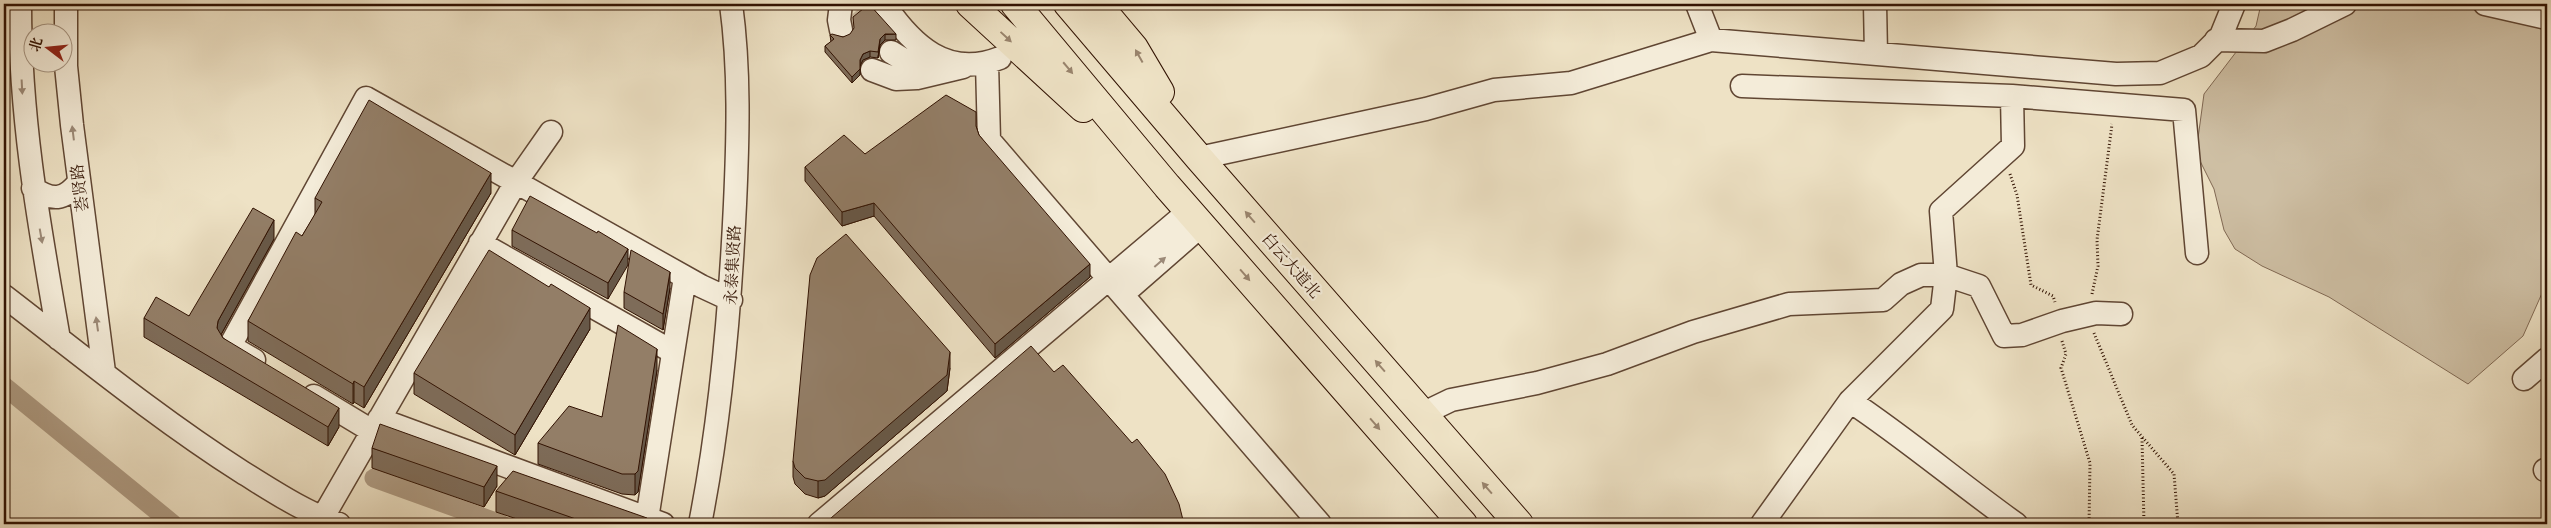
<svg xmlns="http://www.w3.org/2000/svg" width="2551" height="528" viewBox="0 0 2551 528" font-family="'Libre Bodoni','Noto Serif SC',serif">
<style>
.green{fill:#cebfa4;stroke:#806853}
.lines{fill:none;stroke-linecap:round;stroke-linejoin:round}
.canal{stroke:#ae9b83;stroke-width:19}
.minor-tunnel{stroke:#c8b89e;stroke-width:22;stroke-dasharray:22 11;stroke-linecap:butt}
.minor-casing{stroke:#604633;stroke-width:25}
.highway-casing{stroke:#311202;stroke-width:30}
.path{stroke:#311202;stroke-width:3;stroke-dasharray:1 2.5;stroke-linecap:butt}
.minor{stroke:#f4ecd9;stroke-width:22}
.highway{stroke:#eee2c5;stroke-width:28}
.wall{fill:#7e6c59;stroke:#311202}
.shaded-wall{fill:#675848;stroke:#311202}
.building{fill:#937e67;stroke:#311202}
.oneway{fill:#99846d}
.oneway2{fill:#9c8a78}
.labels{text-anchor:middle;stroke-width:4.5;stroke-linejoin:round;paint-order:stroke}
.street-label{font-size:16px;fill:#311202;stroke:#f4ecd9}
</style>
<rect width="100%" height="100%" fill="#eee2c5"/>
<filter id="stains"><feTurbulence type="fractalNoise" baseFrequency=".004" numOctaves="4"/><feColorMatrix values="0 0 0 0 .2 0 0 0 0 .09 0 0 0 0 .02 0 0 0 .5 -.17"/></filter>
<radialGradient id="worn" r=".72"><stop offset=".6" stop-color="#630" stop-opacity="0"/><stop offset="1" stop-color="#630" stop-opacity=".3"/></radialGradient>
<path class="green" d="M2261,4h286v278l-24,54 -55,48 -139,-87 -67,-31 -27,-17 -11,-19 -10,-41 -18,-36 8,-59 52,-68z"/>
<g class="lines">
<path class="canal" d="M4,386l169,138
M374,478l127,46"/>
<path class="minor-tunnel" d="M855,12l36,40"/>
<g class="minor-casing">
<path id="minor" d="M20,4c0,117 19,220 39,335
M66,4v62l6,59 32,247
M884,4c28,41 63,75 116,54
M1697,4l14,36
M1875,4l1,50
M2485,4l62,14
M841,30l-2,-10 2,-16
M2216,40l48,1 28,-11 53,-26
M891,52l31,19 15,-3
M987,63l2,77 331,384
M872,70l24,9 21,-1 46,-11
M1742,86l270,10 172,14 13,143
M1199,158l227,-49 68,-19 77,-7 140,-43 405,34 44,-1 41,-17 20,-20 13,-32
M33,188c19,13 31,13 46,-6
M480,243l193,109
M1123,294l79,-69
M4,296c78,60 155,123 238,176 31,19 62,40 97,52
M254,360l-24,-14 136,-248 335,188 30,14
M2524,379l23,-20
M314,396l58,35
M1850,401c57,38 110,83 166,123
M1422,414l29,-14 86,-17 70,-19 86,-32 96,-28 94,-4 18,-16 20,-9h25l33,11 25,50 18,-1 40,-14 34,-8 25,1
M379,419l284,105
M2545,470l2,-1
M647,519l38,-242
M319,524l197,-342 35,-50
M700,524c21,-106 30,-212 35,-320 3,-66 5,-134 -4,-200
M819,524l370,-313
M1762,524l88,-123 92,-92 4,-34 -5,-64 72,-65 -1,-50"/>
</g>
<g class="highway-casing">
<path id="highway" d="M970,4l113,104
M1015,4l152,182 296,338
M1068,4l131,154 320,366
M1097,4l37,44 26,44"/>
</g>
<path class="path" d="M2010,174l7,21 14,90 22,11 2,6
M2092,294l6,-28 -1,-26 15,-116
M2094,333l38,92 42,49 4,50
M2062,341l4,13 -5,14 29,95 -1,61
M2142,438l2,86"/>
<use href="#minor" class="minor"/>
<use href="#highway" class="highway"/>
</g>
<path class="wall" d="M896,34v6h-11l-5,5 -2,13 -8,-1 -7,3 -3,5v10l-8,8 -27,-31v-6l6,-4 -1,-7 13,2z
M976,126l3,9 111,142 -95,81 -121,-142 -32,10 -37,-45v-14l60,-13z
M491,193l-127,215 -10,-6 -1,2 -105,-63v-20l54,-85 13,-21v-17z
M512,230l116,19 -20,50 -96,-53z
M274,239l-53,96 2,3 116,89 -11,19 -184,-109v-19l45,-2z
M670,288l-7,42 -39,-22v-16z
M590,329l-75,126 -101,-61v-21z
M950,368l-3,23 -122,105 -7,2 -13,-4 -10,-10 -2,-7v-16z
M657,370l-19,122 -3,3 -13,-1 -84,-30v-21l64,-26z
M372,448l125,38 -13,21 -112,-39z
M496,491l151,33h-115l-36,-12z"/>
<path class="shaded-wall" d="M885,34v6l-5,5 -2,13 2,-19z
M870,51v6l-7,3 -3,6v-6l3,-6z
M860,69v6l-8,8v-6z
M491,173v20l-127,215v-21z
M874,203v13l-32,10v-14z
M274,220v19l-56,101 -1,-12 1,-7z
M628,249v16l-20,34v-16z
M1090,264v13l-95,81v-14z
M670,272v16l-7,42v-16z
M590,308v21l-75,126v-20z
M657,349v21l-19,122 -3,3v-21z
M950,352v16l-3,23 -122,105 -7,2v-17z
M354,381v21l-1,2v-20z
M339,408v19l-11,19v-19z
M497,466v20l-13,21v-20z"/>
<path class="building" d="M869,4l27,30h-11l-5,5 -2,13 -8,-1 -7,3 -3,6v9l-8,8 -27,-31 9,-7 -4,-4 2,-1 11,3 7,-3 4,-6 -1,-11z
M946,95l30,17v14l3,9 111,129 -95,80 -121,-141 -32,9 -37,-45 39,-32 21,19z
M369,100l122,73 -127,214 -10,-6 -1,3 -105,-63 48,-89 6,4 20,-34 -7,-4z
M530,196l67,37 1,-2 30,18 -20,34 -96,-53z
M253,208l21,12 -56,101 -1,7 6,10 116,70 -11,19 -184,-109 12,-21 33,19z
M846,234l104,118 -3,23 -122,105 -7,1 -13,-3 -10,-10 -2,-7 17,-186 7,-17z
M489,250l60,37 2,-3 39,24 -75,127 -101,-62z
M631,250l39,22 -7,42 -39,-22z
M618,325l39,24 -19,122 -3,3h-13l-84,-31 31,-37 33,11z
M1031,346l23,26 9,-7 69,78 5,-4 28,35 14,30 5,20h-360z
M380,424l117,42 -13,21 -112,-39z
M513,471l134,47 -2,6h-55l-94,-33z"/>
<defs><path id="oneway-solid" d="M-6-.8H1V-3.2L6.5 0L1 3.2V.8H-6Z" transform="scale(1.25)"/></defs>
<g class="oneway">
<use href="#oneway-solid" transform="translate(1006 37) rotate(43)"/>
<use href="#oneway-solid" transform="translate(1139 56) rotate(-119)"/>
<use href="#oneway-solid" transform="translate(1068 68) rotate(50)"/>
<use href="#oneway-solid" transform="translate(1250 217) rotate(-131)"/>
<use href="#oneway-solid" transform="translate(1245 275) rotate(49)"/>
<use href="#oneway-solid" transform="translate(1380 366) rotate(-131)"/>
<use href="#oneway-solid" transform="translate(1375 424) rotate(49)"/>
<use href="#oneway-solid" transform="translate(1487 488) rotate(-131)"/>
</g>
<g class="oneway2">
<use href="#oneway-solid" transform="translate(22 87) rotate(87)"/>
<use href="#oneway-solid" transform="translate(73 133) rotate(-97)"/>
<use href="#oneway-solid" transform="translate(41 236) rotate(80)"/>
<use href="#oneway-solid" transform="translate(1160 262) rotate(-41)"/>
<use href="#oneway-solid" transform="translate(97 324) rotate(-98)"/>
</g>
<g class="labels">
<g class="street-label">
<text transform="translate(79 188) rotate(-97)" y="6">荟贤路</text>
<text transform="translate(732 265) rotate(-87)" y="6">永泰集贤路</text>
<text transform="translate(1292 265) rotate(49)" y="6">白云大道北</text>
</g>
</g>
<rect width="2551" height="528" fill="none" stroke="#eee2c5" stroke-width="20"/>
<rect x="5" y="5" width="2541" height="518" fill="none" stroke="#311202" stroke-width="2.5"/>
<rect x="10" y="10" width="2531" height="508" fill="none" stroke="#311202"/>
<g transform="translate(48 48) rotate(286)"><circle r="24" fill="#f4ecd9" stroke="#a69583"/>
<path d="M0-4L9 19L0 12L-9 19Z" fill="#8f2418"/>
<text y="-8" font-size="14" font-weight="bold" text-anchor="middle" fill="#311202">北</text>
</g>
<rect width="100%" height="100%" filter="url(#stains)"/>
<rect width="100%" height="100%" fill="url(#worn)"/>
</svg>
